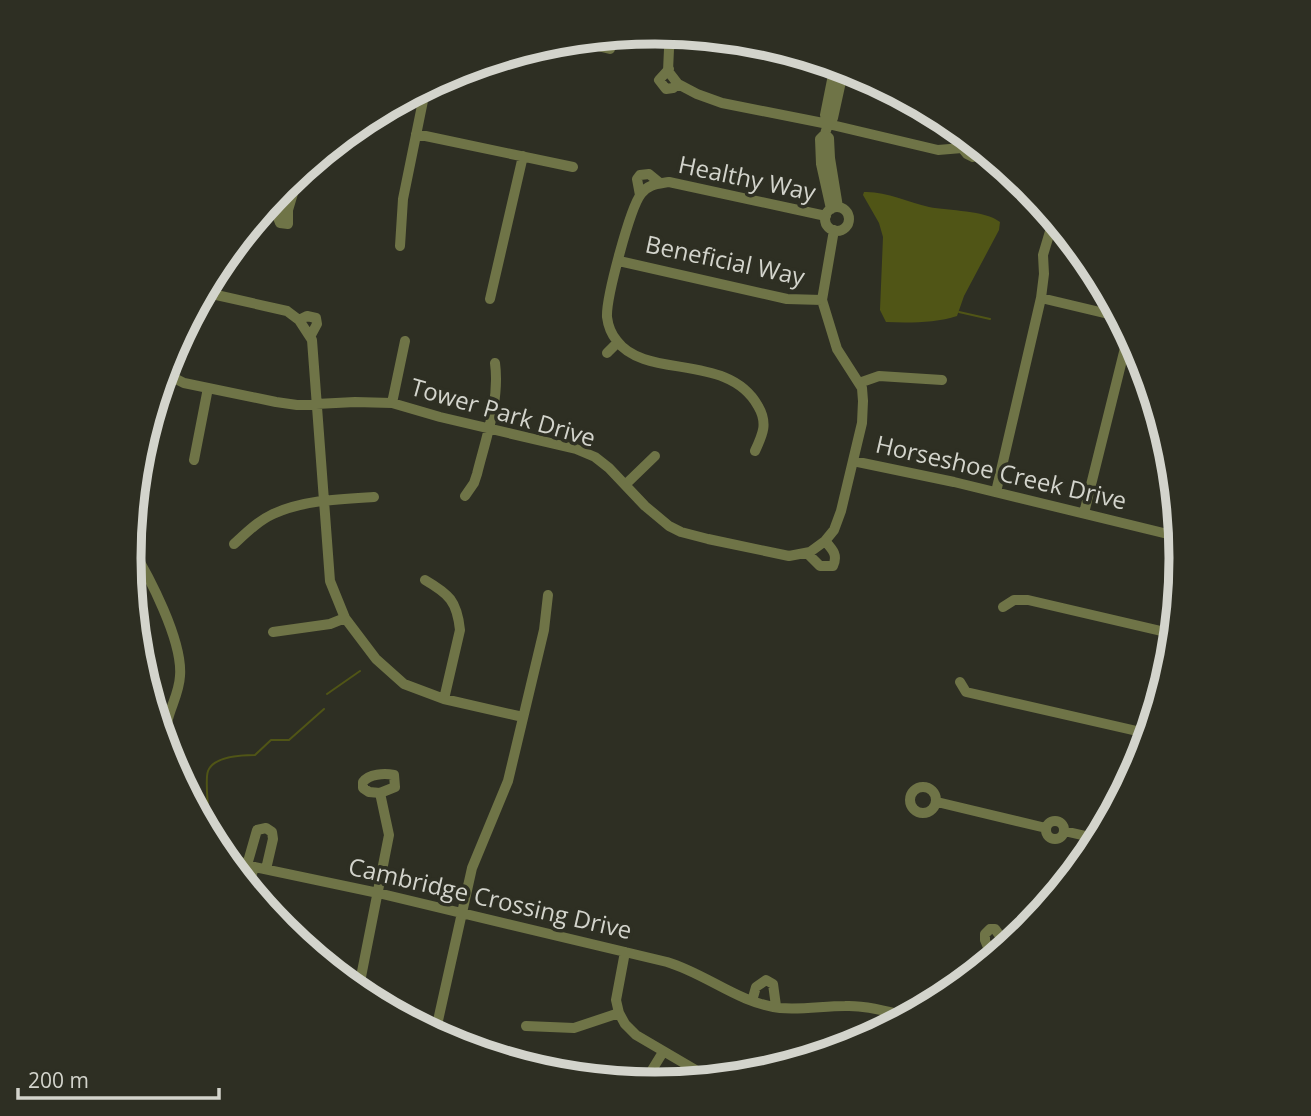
<svg xmlns="http://www.w3.org/2000/svg" width="1311" height="1116" viewBox="0 0 1311 1116" font-family="'Open Sans',sans-serif">
<style>
.water{fill:#505516}
.lines{fill:none;stroke-linecap:round;stroke-linejoin:round}
.stream{stroke:#505516;stroke-width:2}
.minor{stroke:#6f7447;stroke-width:10}
.labels{text-anchor:middle;stroke-width:7;stroke-linejoin:round;paint-order:stroke}
.street-label{font-size:24px;fill:#d3d4cc;stroke:#2e2f23}
.rim{fill:none;stroke:#d3d4cc;stroke-width:9}
</style>
<rect width="100%" height="100%" fill="#2e2f23"/>
<path class="water" d="M864,192c21,-1 44,10 65,15 20,4 56,3 71,15l-1,8 -35,66 -7,20c-21,7 -49,7 -71,6l-6,-12 3,-73 -4,-14 -16,-28z"/>
<g class="lines">
<path class="stream" d="M959,312l31,7
M327,694l33,-23
M208,811c0,-10 -3,-32 0,-40 6,-15 34,-16 47,-16l16,-15h18l35,-31"/>
<path class="minor" d="M675,33l-6,16 -1,22 10,13 19,10 25,9 106,21 110,26 24,-2 12,-7
M573,40l37,9
M669,69l-10,11 7,9 7,-1 5,-4
M828,124l-3,-9 10,-50
M416,134l157,33
M825,134l-5,5 1,25 10,45
M962,148l5,6 6,3 7,-3 1,-7
M640,195l-3,-16 3,-4 9,-1 11,9
M838,207l-8,-49 -1,-20 -4,-4 3,-10 5,-6 11,-50
M825 219a12 12 0 1 1 24 0a12 12 0 1 1-24 0Z
M262,212l15,3 11,-5 11,-37
M277,215l3,8 8,1v-14
M400,246l3,-47 23,-113
M619,261l168,38 35,1
M203,292l84,19 12,9 13,20 18,241 15,37 31,41 28,25 40,15 79,18
M1041,298l80,19
M490,299l33,-143
M299,320l8,-4 9,2 1,6 -7,13
M607,353l11,-11
M165,370l5,6 14,7 92,19 21,3 58,-3 37,1 48,14 136,32 19,8 14,11 36,38 24,20 12,6 27,7 81,17 21,-4 15,-11 9,-11 7,-19 21,-88 1,-22 -1,-13 -25,-39 -15,-49 12,-70
M859,383l20,-7 63,4
M392,403l13,-62
M755,451c8,-17 13,-28 3,-45 -30,-54 -112,-26 -141,-65 -5,-6 -9,-16 -10,-24 -1,-19 23,-109 34,-123 7,-10 17,-10 28,-12l157,34
M194,460l14,-72
M853,461l101,21 226,55
M626,484l29,-28
M996,492l45,-194 3,-24 -1,-19 11,-37
M465,496l9,-13 3,-9c9,-36 23,-74 18,-111
M1084,513l45,-181
M1174,535l4,-16
M234,544c12,-11 24,-23 39,-30 31,-14 67,-15 101,-17
M130,545c19,31 53,96 50,131 -1,18 -10,31 -13,47 -2,7 -2,15 -2,22
M807,553l13,13h13c5,-11 0,-16 -8,-25
M425,580c24,14 32,21 35,50l-16,69
M1003,607l11,-7h14l146,34
M273,632l57,-8 15,-6
M960,682l6,10 184,42
M157,718l10,5
M910 800a13 13 0 1 1 26 0a13 13 0 1 1-26 0Z
M937,802l109,26
M1046 830a9 9 0 1 1 18 0a9 9 0 1 1-18 0Z
M1064,831l35,8
M216,847l19,13 19,7 124,26 289,69c40,12 71,41 113,46 21,2 44,-2 65,-2 20,-1 43,5 63,11
M247,865l10,-35 9,-2 6,4 1,7 -7,30
M248,887l6,-20
M625,952l-9,48 3,13 6,11 11,11 75,44
M991,955l-6,-15v-6l5,-5h5l12,17
M976,973l13,-16 21,-12
M358,992l31,-157 -9,-42 -11,-1 -6,-4v-6c6,-8 21,-9 31,-7l1,12 -15,6
M752,1001l4,-14 10,-7 7,4 3,22
M526,1026l48,2 45,-15
M435,1034l37,-166 36,-87 36,-151 4,-35
M644,1083l19,-31"/>
</g>
<g class="labels">
<g class="street-label">
<text transform="translate(747 179) rotate(12)" y="8">Healthy Way</text>
<text transform="translate(725 261) rotate(12)" y="8">Beneficial Way</text>
<text transform="translate(503 413) rotate(16)" y="8">Tower Park Drive</text>
<text transform="translate(1001 473) rotate(13)" y="8">Horseshoe Creek Drive</text>
<text transform="translate(490 899) rotate(13)" y="8">Cambridge Crossing Drive</text>
</g>
</g>
<path d="M0 0H1311V1116H0ZM141 558a514 514 0 1 1 1028 0a514 514 0 1 1-1028 0Z" fill="#2e2f23" fill-rule="evenodd"/>
<path class="rim" d="M141 558a514 514 0 1 1 1028 0a514 514 0 1 1-1028 0Z"/>
<path d="M18 1088v10h201v-10" fill="none" stroke="#d3d4cc" stroke-width="3.5"/>
<text x="28" y="1088" font-size="21" fill="#d3d4cc" stroke="#2e2f23" stroke-width="5" paint-order="stroke">200 m</text>
</svg>
